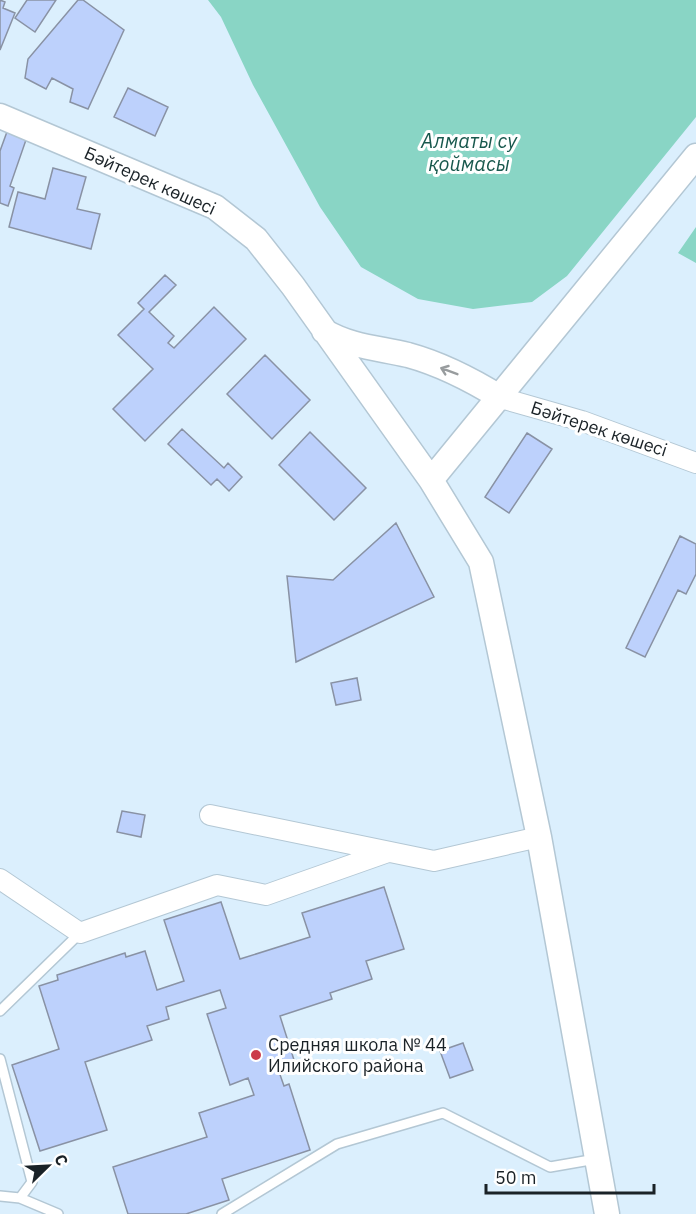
<svg xmlns="http://www.w3.org/2000/svg" width="696" height="1214" viewBox="0 0 696 1214" font-family="'IBM Plex Sans',sans-serif">
<style>
.water{fill:#89d5c5}
.building{fill:#bdd1fc;stroke:#8992a4;stroke-width:1.5}
.lines{fill:none;stroke-linecap:round;stroke-linejoin:round}
.service-casing{stroke:#b3c7d4;stroke-width:12}
.minor-casing{stroke:#b3c7d4;stroke-width:22}
.tertiary-casing{stroke:#b3c7d4;stroke-width:27}
.service{stroke:#fff;stroke-width:9}
.minor{stroke:#fff;stroke-width:20}
.tertiary{stroke:#fff;stroke-width:24}
.oneway{stroke:#989c9e}
.poi-dot{fill:#cb3b4a;stroke:#fff;stroke-width:2}
.labels{text-anchor:middle;stroke-width:6;stroke-linejoin:round;paint-order:stroke}
.street-label{font-size:18px;fill:#1a2227;stroke:#fff}
.poi-label{font-size:18px;fill:#1a2227;stroke:#fff;text-anchor:start}
.water-label{font-size:20px;font-style:italic;fill:#18584d;stroke:#fff}
</style>
<rect width="100%" height="100%" fill="#dbeffd"/>
<path class="water" d="M208,0h488v117l-129,159 -35,26 -59,7 -55,-10 -57,-32 -41,-60 -67,-122 -32,-68z
M696,227v36l-18,-10z"/>
<path class="building" d="M0,0l5,2 -2,6 12,5 -15,37z
M27,0h29l-21,32 -20,-14z
M78,0h5l41,30 -36,79 -18,-7 3,-13 -21,-11 -6,11 -21,-11 3,-19z
M128,88l40,19 -13,29 -41,-19z
M8,129l19,8 -17,49 4,2 -6,18 -8,-3v-52z
M53,168l33,9 -9,32 23,5 -9,35 -82,-22 9,-35 27,7z
M165,275l11,10 -27,27 25,24 -6,7 6,5 40,-41 32,32 -101,102 -32,-32 40,-40 -35,-34 26,-26 -6,-6z
M265,355l45,45 -38,39 -45,-45z
M182,429l42,39 4,-5 14,14 -13,14 -12,-12 -6,6 -43,-41z
M310,432l56,56 -32,32 -55,-55z
M527,433l25,16 -43,64 -24,-16z
M396,523l38,74 -138,65 -9,-86 46,4z
M680,536l16,8v30l-10,20 -8,-4 -33,67 -19,-9z
M357,678l4,22 -25,5 -5,-22z
M122,811l23,4 -4,22 -24,-5z
M384,887l20,62 -38,12 6,18 -42,14 2,6 -52,17 15,47 -17,6 6,17 5,-2 21,66 -88,29 7,21 -43,14h-58l-15,-47 94,-30 -8,-24 55,-18 -6,-17 -18,7 -23,-71 19,-6 -6,-18 -54,17 3,12 -22,7 5,14 -67,22 22,68 -67,21 -28,-86 47,-16 -20,-63 19,-6 -1,-5 68,-22 1,4 19,-6 12,39 27,-9 -20,-61 57,-18 19,57 70,-22 -8,-24z
M463,1043l10,27 -23,8 -10,-27z"/>
<g class="lines">
<g class="service-casing">
<path id="service" d="M0,1011l80,-78
M0,1059l32,123 -12,16 38,16
M0,1196l20,2
M222,1214l115,-70 106,-31 107,54 46,-8"/>
</g>
<g class="minor-casing">
<path id="minor" d="M501,398l81,23 114,42
M210,815l224,46 105,-24
M0,879l80,54 137,-48 49,10 122,-43"/>
</g>
<g class="tertiary-casing">
<path id="tertiary" d="M0,116l215,91 41,32 37,47 138,194 50,82 58,275 68,377
M324,331c27,16 55,17 84,24 33,9 64,25 93,43
M431,480l265,-324"/>
</g>
<use href="#service" class="service"/>
<use href="#minor" class="minor"/>
<use href="#tertiary" class="tertiary"/>
</g>
<defs><path id="oneway-shaft" d="M-6 0H5M1.5-3L5.5 0L1.5 3" fill="none" stroke-width="1.6" stroke-linecap="round" stroke-linejoin="round" transform="scale(1.5)"/></defs>
<use class="oneway" href="#oneway-shaft" transform="translate(449 371) rotate(-159)"/>
<circle class="poi-dot" cx="256" cy="1055" r="6"/>
<g class="labels">
<g class="street-label">
<text transform="translate(150 181) rotate(24)" y="6">Бәйтерек көшесі</text>
<text transform="translate(599 429) rotate(18)" y="6">Бәйтерек көшесі</text>
</g>
<g class="poi-label">
<text x="268" y="1051">Средняя школа № 44<tspan x="268" dy="21">Илийского района</tspan></text>
</g>
<g class="water-label">
<text x="469" y="148">Алматы су<tspan x="469" dy="23">қоймасы</tspan></text>
</g>
</g>
<g transform="translate(48 1166) rotate(66)" stroke="#ffffff" stroke-width="4.5" paint-order="stroke">
<path d="M0-4.5L10 22L0 15L-10 22Z" fill="#1a2227"/>
<text y="-9" font-size="16" font-weight="bold" text-anchor="middle" fill="#1a2227">С</text>
</g>
<path d="M486 1184v9h168v-9" fill="none" stroke="#1a2227" stroke-width="3"/>
<text x="495" y="1184" font-size="18" fill="#1a2227" stroke="#ffffff" stroke-width="4.5" paint-order="stroke">50 m</text>
</svg>
